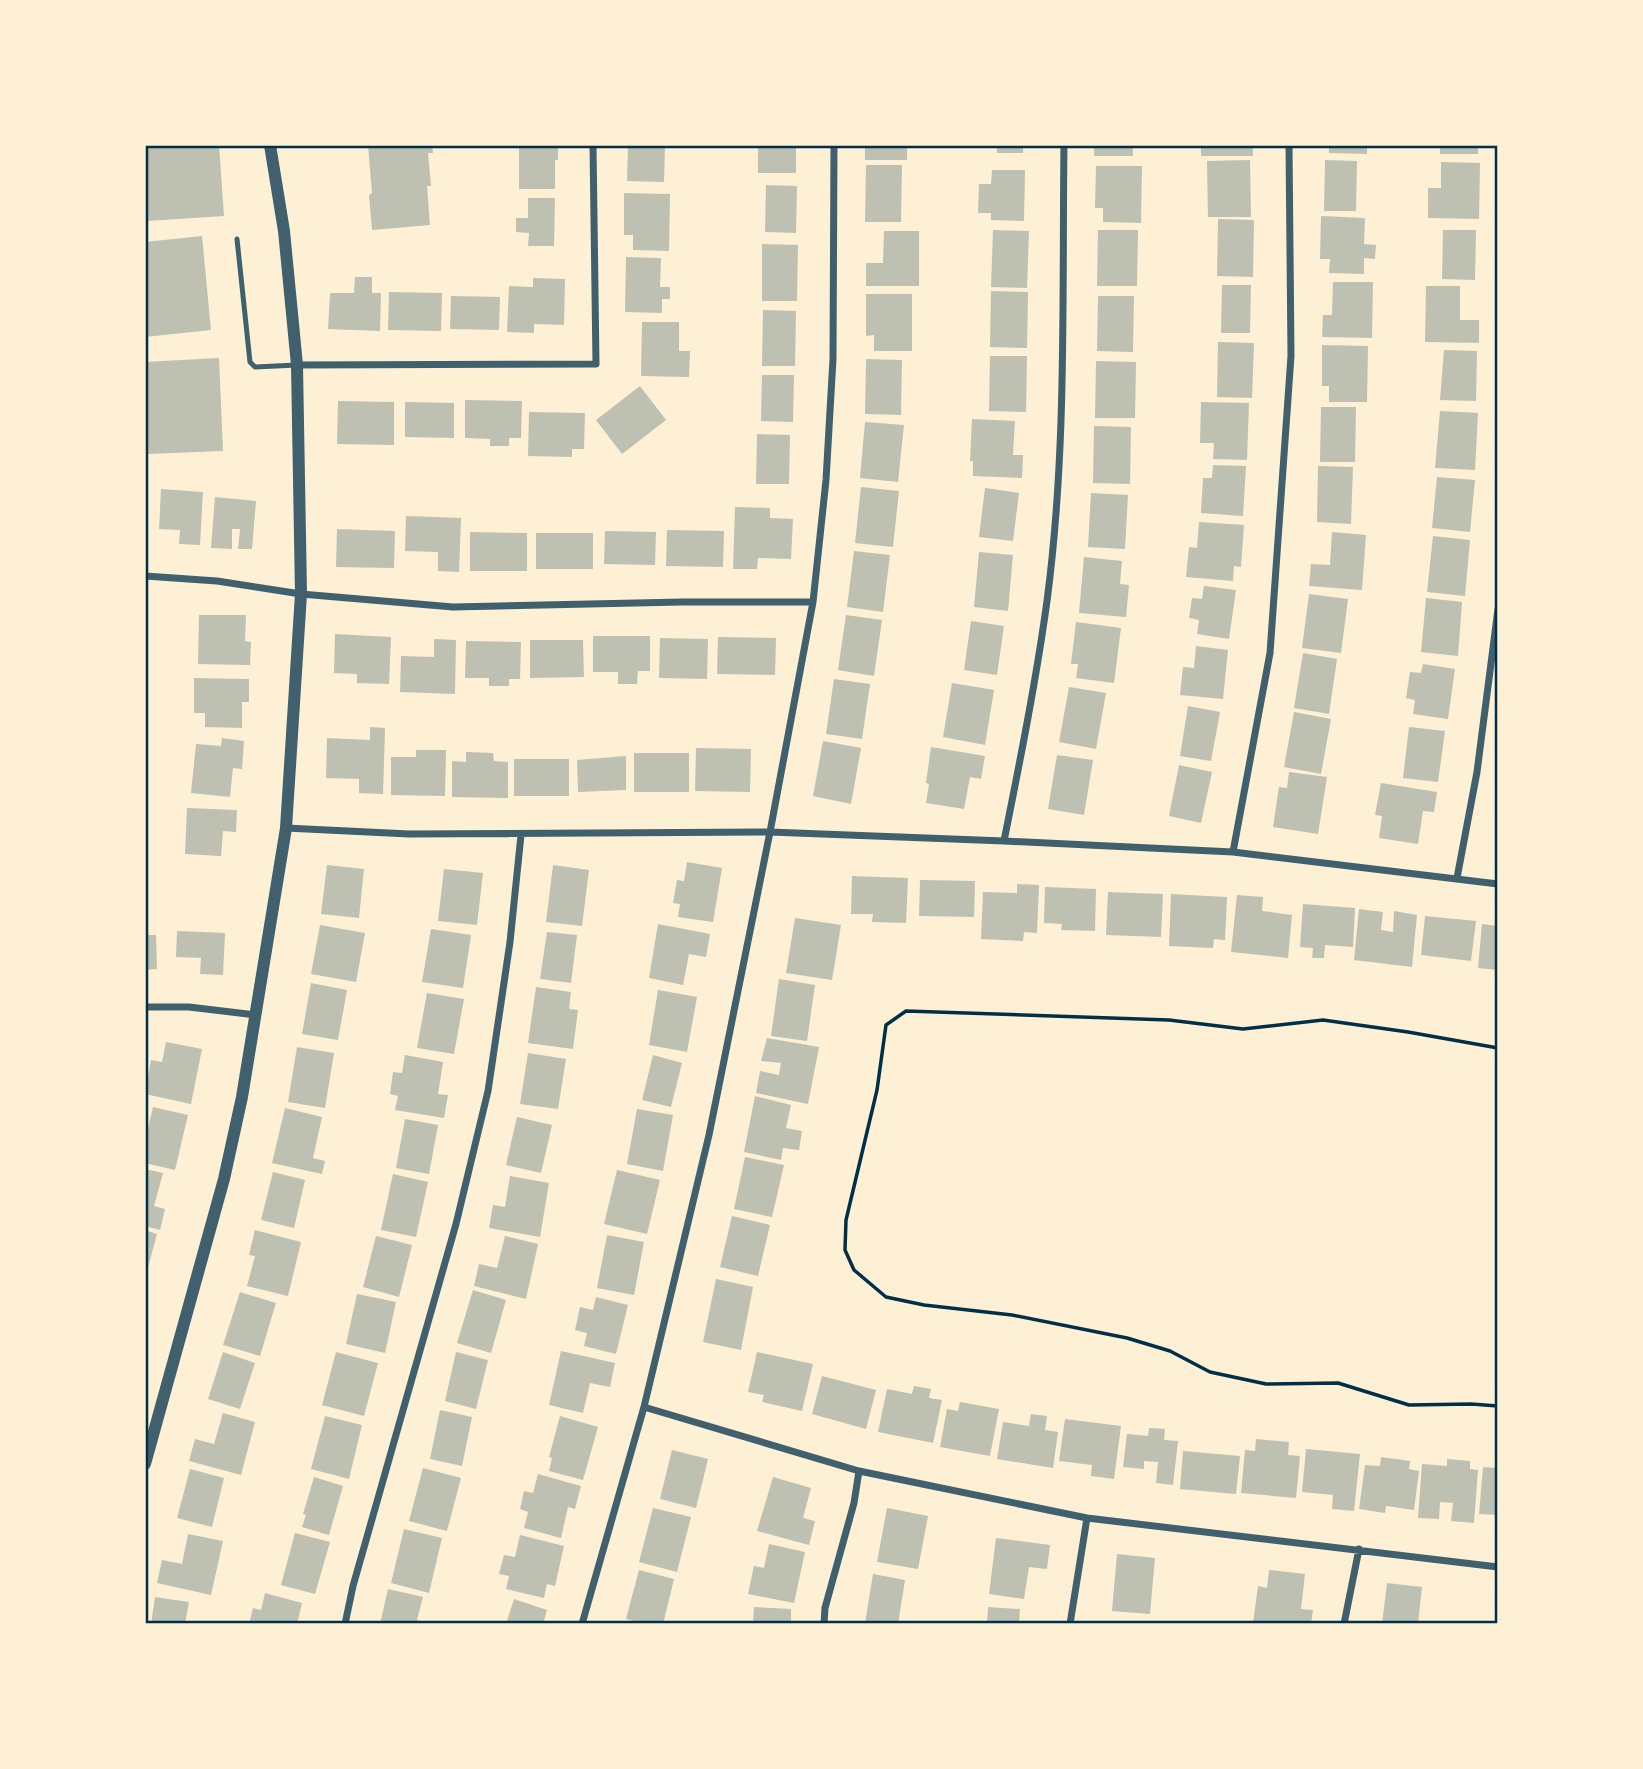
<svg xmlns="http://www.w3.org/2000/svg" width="1643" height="1769" viewBox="0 0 1643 1769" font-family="Montserrat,sans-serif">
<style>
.building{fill:#bec0b2}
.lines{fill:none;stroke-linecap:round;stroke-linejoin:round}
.path{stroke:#003049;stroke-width:3.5}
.service{stroke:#3f606c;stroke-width:5}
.minor{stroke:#3f606c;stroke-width:7}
.tertiary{stroke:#3f606c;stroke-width:12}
.neatline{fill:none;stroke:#003049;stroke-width:2.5}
</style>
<rect width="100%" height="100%" fill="#fdf0d5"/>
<path class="building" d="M145,145h74l5,71 -76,5z
M368,145h64l1,8h-5l3,33h-4l3,39 -58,5 -3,-35 3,-2z
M519,145h39v15h-3v29h-36z
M628,145h37l-1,37 -37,-1z
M758,145h38v28h-38z
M865,145h42v15h-42z
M997,145h26v8h-26z
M1094,145h39v11h-39z
M1201,145h52v11h-52z
M1329,145h38v9l-38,-1z
M1440,145h38v9h-38z
M1250,160l1,57h-43l-1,-56z
M1325,160l32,1 -1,50h-32z
M1441,162l39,1 -1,56 -51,-1v-30h13z
M866,165h36l-1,57h-36z
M1096,166h46l-1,57 -38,-1v-14h-8z
M992,170h33l-1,51 -33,-1v-7h-13l1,-29h12z
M766,185l31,1 -1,47 -31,-1z
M624,193l46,1 -1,57 -36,-1v-15h-9z
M528,198h27l-1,48h-26l1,-13 -13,-1v-14h12z
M1321,216l44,2 -1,26 12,1 -1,14 -11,-1v16l-35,-1 1,-14h-10z
M1218,219l36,1 -1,57 -36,-1z
M993,230l36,1 -2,57 -36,-1z
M1098,230h40l-1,56h-40z
M1443,230h33l-1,50 -33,-1z
M884,231h35v55h-53v-23h17z
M202,236l9,94 -66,7v-95z
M762,244l36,1 -1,56h-35z
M626,257l35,1 -1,29h10v12h-8v14l-37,-1z
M355,277h17v16h9l-1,38 -52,-2 2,-36h24z
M533,278l32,1 -1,46 -30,-1v9l-27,-1 2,-46 24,1z
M1333,282h40l-1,56 -50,-1 1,-22h9z
M1222,285h29l-1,48h-29z
M1426,286h34v34h19v23l-54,-1z
M991,291l37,1 -1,56 -37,-1z
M389,292l53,1 -1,38 -53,-1z
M866,294h46v57h-38v-16l-8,1z
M451,296l49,1 -1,33 -49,-1z
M1098,296h36l-1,56 -36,-1z
M763,310l33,1 -1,55h-33z
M642,322h37v29h11l-1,26 -48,-1z
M1218,342l36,1 -2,55 -35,-1z
M1322,345l46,1 -1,56h-38v-16h-7z
M1444,350l33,1 -1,50 -36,-1z
M990,356h37l-1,56 -37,-1z
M219,358l4,93 -75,3 -3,-92z
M866,359l36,1 -1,55 -36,-1z
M1096,361l40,1 -1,56h-40z
M762,375h32l-1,47 -32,-1z
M640,386l26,34 -44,34 -26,-34z
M465,400l57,1 -1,37h-12v8h-19v-7l-25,-1z
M338,401l56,1v43l-57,-1z
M405,402l49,1v35l-49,-1z
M1201,402l48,1 -2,57 -34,-1 1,-16h-14z
M1321,407h35l-1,55h-35z
M1440,411l38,2 -3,57 -40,-2z
M529,412l56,1 -1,36h-12v8l-44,-1z
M972,419l43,2 -2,34h10l-1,23 -49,-2v-15h-3z
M865,422l39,3 -6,57 -38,-4z
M1094,426l37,1 -1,57 -37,-1z
M757,434l33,1 -1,49h-33z
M1213,465l33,1 -3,50 -42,-3 2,-35h9z
M1318,466l35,1 -2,57 -34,-2z
M1437,477l38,3 -5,52 -38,-4z
M861,487l38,4 -6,56 -38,-4z
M985,488l34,5 -6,48 -34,-4z
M161,489l42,3 -3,53 -21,-1 1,-14 -21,-1z
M1091,493l37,2 -3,54 -37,-2z
M215,497l41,4 -4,48h-14l2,-20h-8v20l-21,-1z
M735,507l35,1v10l23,1 -2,40 -33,-1 -1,11h-24z
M406,516l55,2 -2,54 -21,-1v-19l-33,-1z
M1199,522l45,3 -3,42 -7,-1 -1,15 -47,-4 3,-30 8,1z
M337,529l58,2 -1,37 -58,-1z
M667,530l57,1 -1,36 -57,-1z
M605,531l51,1 -1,33 -51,-1z
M470,532l57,1v38h-57z
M1332,532l34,3 -4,55 -53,-4 2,-22 19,1z
M536,533h57v36h-57z
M1433,536l37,4 -5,56 -38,-4z
M854,551l36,4 -7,57 -36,-5z
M979,552l34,3 -5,56 -34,-4z
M1084,557l38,4 -2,23 9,1 -3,32 -47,-4z
M1204,586l32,4 -7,49 -32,-5 2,-14 -10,-2 3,-20 10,1z
M1309,594l39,5 -7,54 -39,-5z
M1426,598l36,4 -4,54 -37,-4z
M199,615h47l-1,26 6,1 -1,23 -52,-1z
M846,615l36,5 -8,56 -36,-6z
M971,621l33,5 -7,49 -33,-5z
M1076,622l45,6 -7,55 -38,-5 2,-14h-7z
M335,634l56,3 -2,47 -32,-1v-9l-23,-1z
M593,636h57v35h-12l-1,13h-19v-12h-25z
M718,637l58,1 -1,37 -58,-1z
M660,638l48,1 -1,40 -48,-1z
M434,639l22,1 -1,54 -55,-2 1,-36 33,1z
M530,640h53l1,37 -54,1z
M466,641l55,1 -1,37h-11v7h-20v-8h-24z
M1196,646l32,4 -5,49 -43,-4 3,-28 11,1z
M1303,653l34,6 -8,55 -35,-6z
M1423,664l32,5 -7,50 -35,-5 2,-14 -9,-2 4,-26 11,1z
M194,678l55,1v23h-7v26l-37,-1v-14h-11z
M834,679l36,5 -8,55 -36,-5z
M952,683l42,7 -9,55 -42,-8z
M1069,687l37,6 -10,56 -37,-7z
M1188,706l32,6 -9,49 -31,-5z
M1294,712l37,7 -10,55 -37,-7z
M370,727l15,1 -2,66 -24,-1v-14l-33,-1 1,-40 43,2z
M1409,727l36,4 -7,51 -35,-4z
M222,738l22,3 -2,28 -9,-1 -3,29 -39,-4 5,-49 25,2z
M823,741l38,7 -10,56 -38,-8z
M931,747l54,9 -4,23 -11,-2 -6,32 -38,-6 3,-19 -3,-1z
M696,748l55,1 -1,43 -55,-1z
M416,750h30l-1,46 -54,-1v-38h25z
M466,752l27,1 1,8 14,1v36l-56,-1v-36l14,1z
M634,753h55v39h-55z
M1057,755l36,5 -9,55 -36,-6z
M626,756v34l-48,2 -1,-32z
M514,759h55v37h-55z
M1179,765l33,7 -11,51 -32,-7z
M1289,772l38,5 -9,57 -45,-7 6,-40 8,1z
M1381,783l56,9 -3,20 -11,-1 -5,33 -39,-6 3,-22 -7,-1z
M187,808l50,2 -1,22 -13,-1 -2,25 -36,-2z
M687,862l35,6 -9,54 -35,-5 2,-13 -7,-1 4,-23 7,1z
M327,865l37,4 -5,49 -38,-4z
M553,865l36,5 -7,56 -36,-4z
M444,869l39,4 -6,52 -39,-4z
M852,876l56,2 -2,45 -34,-1 1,-8h-22z
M920,880l55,1 -1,36 -55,-1z
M1017,884l22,1 -2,48 -13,-1 -1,9 -42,-2 2,-47 34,1z
M1045,887l51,2 -1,42 -34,-1 1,-6 -18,-1z
M1108,892l55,2 -2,43 -55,-2z
M1171,894l56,3 -2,43 -11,-1 -1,9 -44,-2z
M1237,895l26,2 -1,14 30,4 -4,43 -57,-6z
M1303,904l52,4 -2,39 -28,-2 -1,13h-12l1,-10 -13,-1z
M1359,909l24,3 -2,18 12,2 1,-21 23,4 -5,52 -58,-7z
M1425,916l51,5 -5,40 -50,-6z
M795,918l46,7 -9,55 -46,-7z
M658,924l52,10 -4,23 -17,-3 -6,31 -34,-7z
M1482,924l16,2v44l-20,-2z
M320,925l45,8 -9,49 -45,-8z
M431,929l40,6 -8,53 -41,-6z
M177,931l48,2 -2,42 -23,-1 1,-16 -25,-1z
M547,932l30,3 -6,48 -31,-4z
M145,935h11l1,34 -12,1z
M779,979l36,6 -8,56 -36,-5z
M311,983l36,7 -9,50 -36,-6z
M536,987l35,5 -2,17 9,1 -5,39 -45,-6z
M658,990l39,7 -10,55 -38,-7z
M427,993l37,6 -10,55 -37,-6z
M767,1038l52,9 -11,57 -52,-11 4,-22 19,4 2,-12 -20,-2z
M166,1042l36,7 -11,55 -46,-10 6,-34 11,2z
M297,1047l37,6 -9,55 -37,-6z
M528,1053l38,6 -8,50 -38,-5z
M405,1055l38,7 -5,32 10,1 -4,23 -49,-8 3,-14 -8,-2 3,-22 9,1z
M653,1055l29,8 -11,44 -29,-7z
M755,1096l36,9 -5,23 16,3 -3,19 -16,-2 -2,12 -37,-8z
M153,1107l35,8 -13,55 -30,-7v-22z
M285,1108l37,9 -9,41 12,3 -3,13 -50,-11z
M637,1109l36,6 -10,56 -36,-7z
M517,1117l35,8 -11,48 -35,-8z
M405,1119l33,6 -9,49 -33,-6z
M745,1157l39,8 -12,52 -38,-8z
M145,1169l18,4 -9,33 11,3 -5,21 -15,-4z
M617,1170l43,10 -13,54 -43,-10z
M273,1172l32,8 -11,48 -33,-8z
M393,1174l35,8 -12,55 -35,-7z
M510,1176l39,7 -9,54 -51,-9 4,-23 12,2z
M732,1216l38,9 -12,51 -38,-9z
M145,1230l12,4 -11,41h-1z
M255,1230l46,12 -13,54 -41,-10 8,-30 -6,-1z
M607,1235l37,7 -10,53 -37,-7z
M376,1236l36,9 -13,52 -36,-10z
M505,1236l33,8 -12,55 -52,-13 5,-22 18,4z
M716,1279l37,8 -12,63 -38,-8z
M473,1290l33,10 -15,53 -34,-10z
M240,1292l36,11 -16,53 -37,-11z
M357,1294l39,8 -11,51 -39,-9z
M596,1297l32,8 -12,49 -32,-8 3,-13 -12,-3 5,-23 13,3z
M561,1351l54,12 -5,24 -20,-4 -7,30 -34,-8z
M223,1352l32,11 -15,46 -32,-10z
M336,1352l42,11 -14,53 -42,-11z
M456,1352l32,8 -12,49 -31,-8z
M757,1352l56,12 -11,47 -40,-9 2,-7 -16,-3z
M822,1376l54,14 -10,39 -54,-15z
M914,1386l17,3 -2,9 13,2 -9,43 -55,-11 9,-43 25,5z
M960,1402l39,7 -9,47 -50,-9 7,-38 11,2z
M440,1410l32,7 -10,49 -32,-7z
M223,1413l32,9 -14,53 -52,-14 6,-22 19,5z
M1031,1414l16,2 -2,14 13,2 -5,36 -56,-9 6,-37 26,4z
M325,1416l37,9 -13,54 -38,-10z
M560,1416l38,11 -15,53 -34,-9 3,-13 -3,-1z
M1065,1419l56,7 -7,53 -23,-3 1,-11 -33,-4z
M1149,1428l16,1 -1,11 14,1 -5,44 -17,-2 2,-21 -14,-1v8l-21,-2 4,-33 21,2z
M1256,1439l33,3 -1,13 12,1 -4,42 -55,-5 4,-43 10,1z
M1306,1449l54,5 -6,57 -22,-2 1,-14 -31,-3z
M672,1450l36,9 -12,49 -36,-9z
M1183,1451l57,5 -4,38 -56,-5z
M1381,1457l29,4 -1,8 10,2 -5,39 -28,-4 -1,7 -26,-4 6,-44 15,1z
M1447,1459l23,2v8l8,1 -4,53 -23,-2 2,-18 -13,-1 -1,17 -21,-1 4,-54 25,2z
M1483,1467l15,1v47l-19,-1z
M423,1468l38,10 -14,53 -38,-10z
M190,1469l34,9 -12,49 -35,-9z
M538,1474l43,12 -6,23 -7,-2 -7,31 -37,-10 4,-16 -8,-3 4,-18 9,2z
M314,1477l29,9 -14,49 -27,-8 4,-12 -3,-1z
M773,1477l38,11 -8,30 12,3 -6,24 -52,-14z
M653,1508l38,9 -14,55 -38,-10z
M887,1508l41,8 -10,53 -41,-7z
M404,1529l38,9 -13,55 -38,-10z
M295,1533l35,9 -15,52 -34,-9z
M188,1534l35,7 -12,54 -54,-12 5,-23 20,4z
M520,1535l44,11 -9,40 -8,-2 -3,14 -38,-9 3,-13 -10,-2 5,-19 11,2z
M996,1538l54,7 -3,24 -18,-2 -5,32 -35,-5z
M769,1544l36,8 -11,51 -46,-9 6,-28 10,2z
M1117,1554l38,4 -5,56 -38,-3z
M639,1570l35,9 -11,45h-16l-21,-5z
M1269,1570l36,4 -4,35 12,1 -2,14 -58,-1 5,-37 9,2z
M873,1574l32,6 -7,44 -33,-1z
M1387,1583l35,4 -4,37h-36z
M388,1589l35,8 -6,23 9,4h-46z
M265,1593l37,10 -5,21h-48l4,-16 8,2z
M155,1597l34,5 -4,22h-34z
M514,1599l33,11 -4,14h-37z
M754,1607l37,2v15h-38z
M988,1607l32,2 -1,15h-32z"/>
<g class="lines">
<path class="path" d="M1498,1048l-90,-16 -85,-12 -80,9 -74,-9 -263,-9 -20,14 -9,65 -31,130 -1,30 9,20 32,27 38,8 88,10 115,23 43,13 40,21 56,12 72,-1 71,22 62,-1 27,2"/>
<path class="service" d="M237,239l13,123 5,5 42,-2"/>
<path class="minor" d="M297,365l299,-1 -3,-219
M145,576l72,5 84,13 152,13 229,-5h131
M286,828l123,6 361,-2 234,9 229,11 265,32
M1004,841c16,-80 32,-160 43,-240 20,-151 15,-304 17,-456
M1233,852l37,-199 21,-297 -2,-211
M1457,878l20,-106 21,-163
M145,1007h44l67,8
M644,1407l215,64 228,47 411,49
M345,1624l8,-38 103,-362 32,-133 22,-149 11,-107
M582,1624l62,-217 65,-272 61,-303 43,-230 13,-122 7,-121 1,-214
M824,1624l1,-16 29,-105 5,-32
M1070,1624l17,-106
M1344,1624l15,-75"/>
<path class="tertiary" d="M145,1464l79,-285 18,-82 44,-269 15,-234 -4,-229 -13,-134 -14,-86"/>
</g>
<rect width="1643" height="1769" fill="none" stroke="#fdf0d5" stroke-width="294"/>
<rect x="147" y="147" width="1349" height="1475" class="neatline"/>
</svg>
